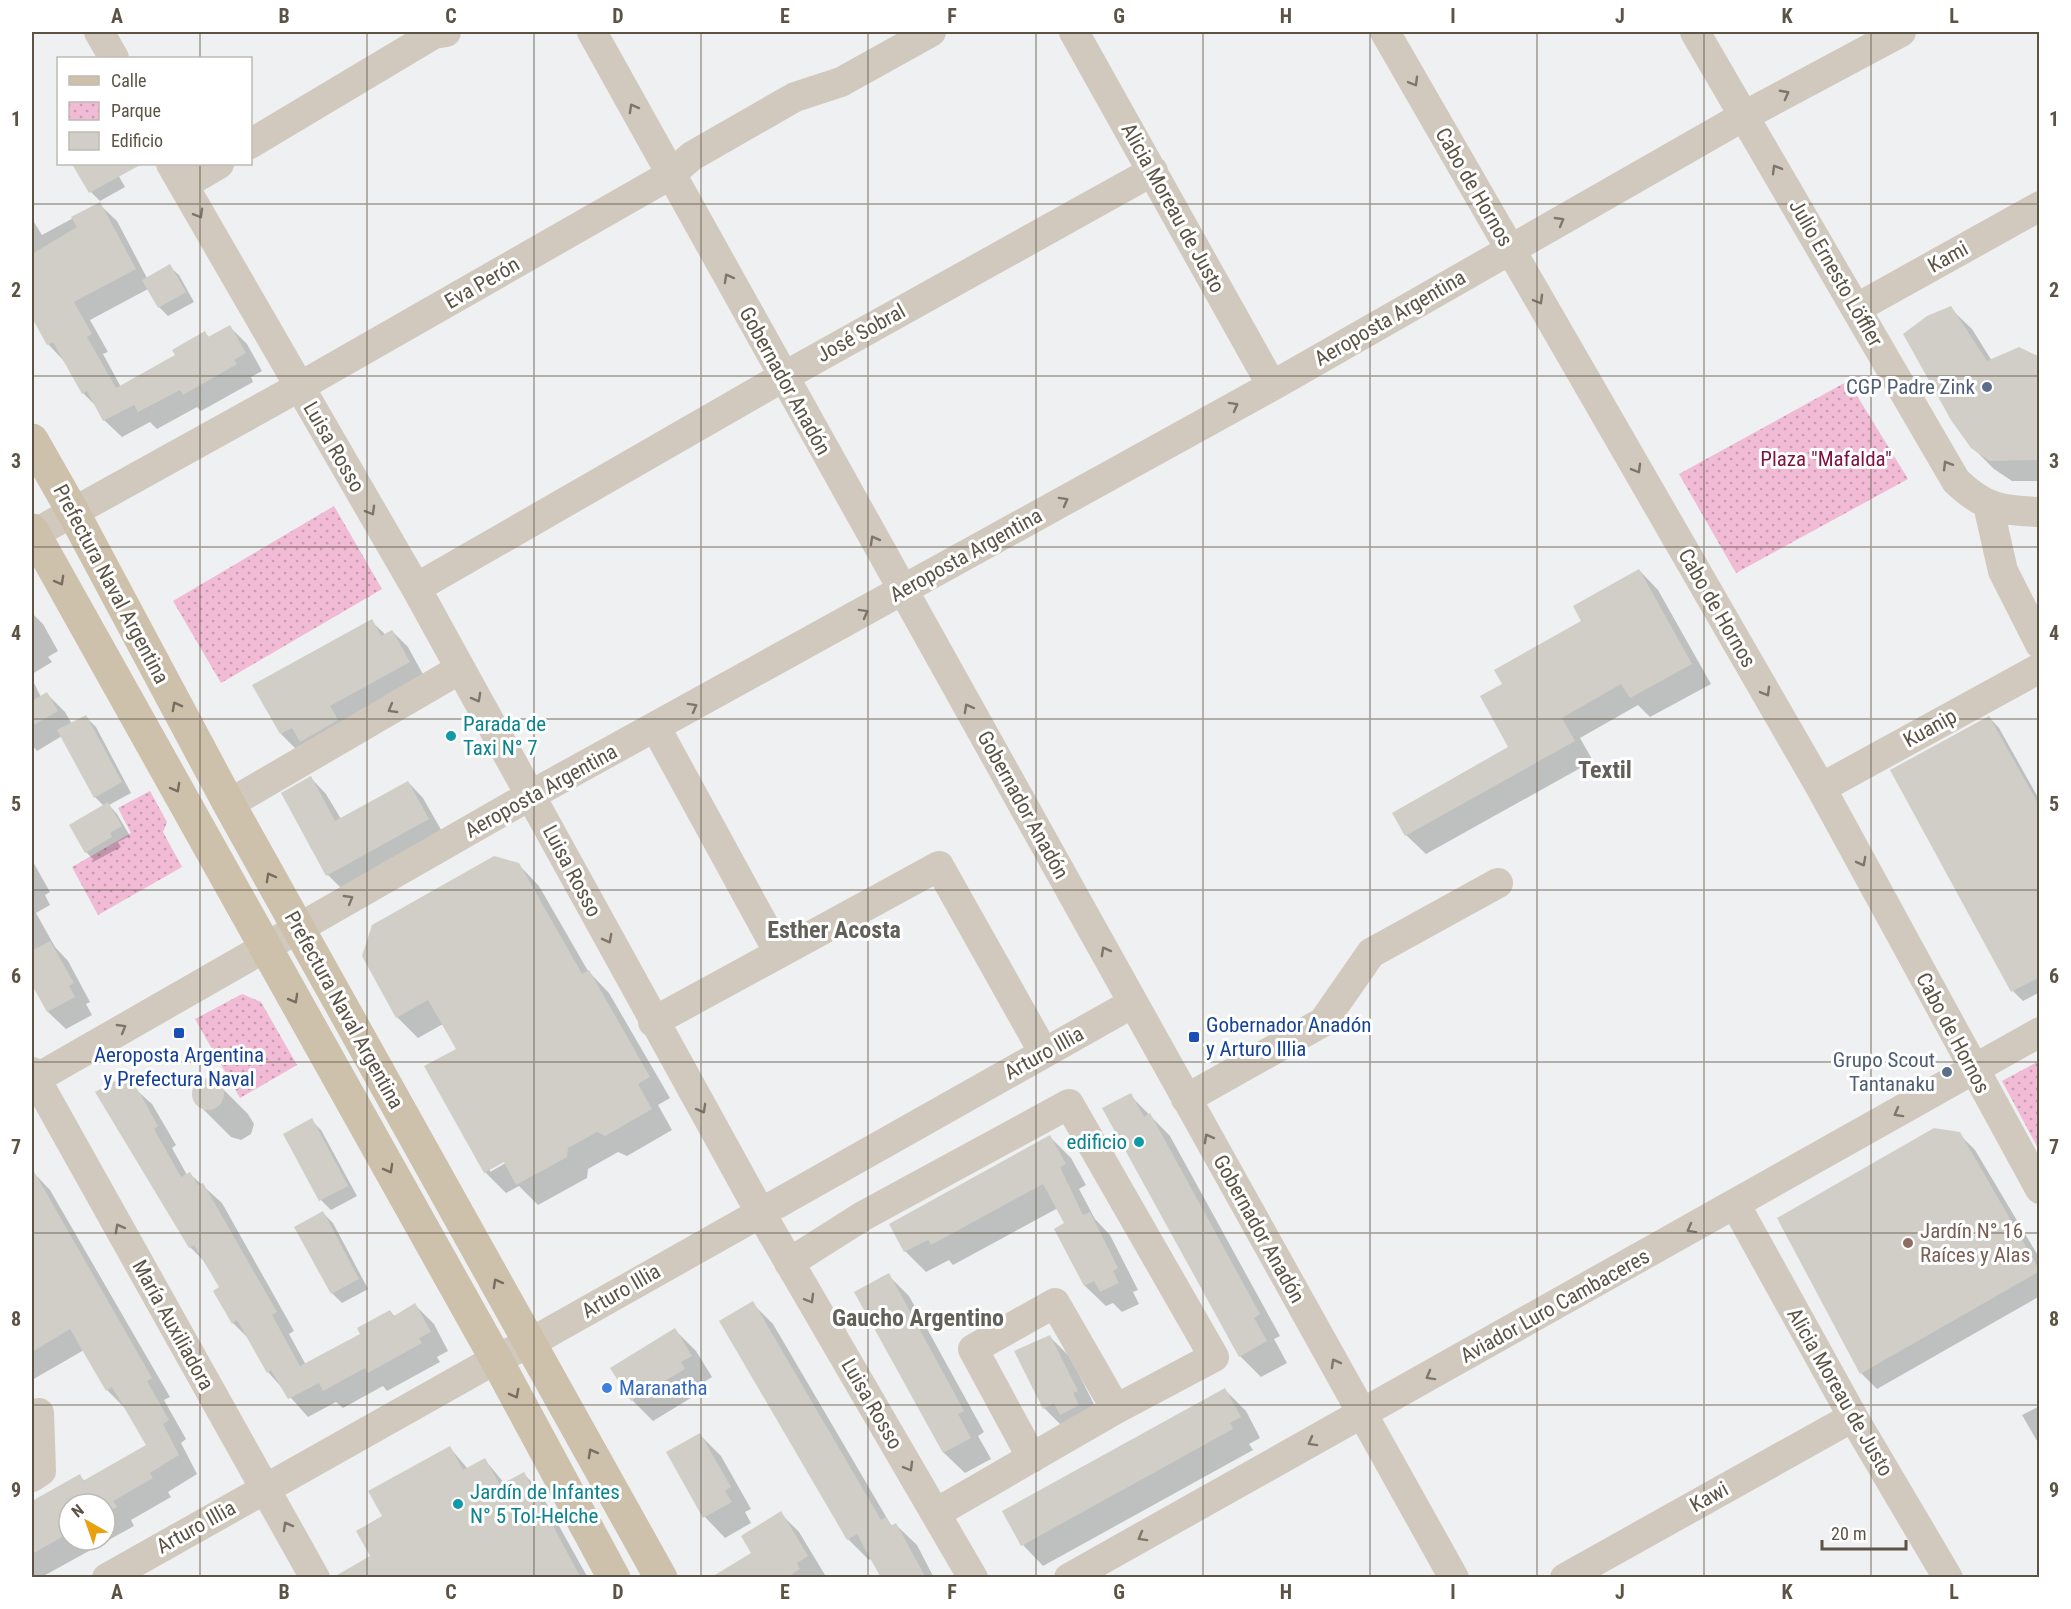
<svg xmlns="http://www.w3.org/2000/svg" width="2071" height="1609" viewBox="0 0 2071 1609" font-family="'Roboto Condensed',sans-serif">
<style>
.park{fill:url(#park-dots)}
.shadow{fill:#0003;fill-rule:evenodd}
.building{fill:#d1cec7}
.lines{fill:none;stroke-linecap:round;stroke-linejoin:round}
.minor{stroke:#d1c9be;stroke-width:30}
.major{stroke:#cec1ac;stroke-width:33}
.oneway{stroke:#7f7669}
.oneway2{stroke:#786e5f}
.grid{fill:none;stroke:#5c5345;stroke-width:1.5;stroke-opacity:0.55}
.service-dot{fill:#5c6f8a;stroke:#fff;stroke-width:2}
.culture-dot{fill:#0f9aa8;stroke:#fff;stroke-width:2}
.transit-dot{fill:#1a4fb4;stroke:#fff;stroke-width:2}
.education-dot{fill:#8d6e63;stroke:#fff;stroke-width:2}
.shop-dot{fill:#3f7fe0;stroke:#fff;stroke-width:2}
.labels{text-anchor:middle;stroke-width:6;stroke-linejoin:round;paint-order:stroke}
.street-label{font-size:21px;fill:#5c5345;stroke:#fff}
.service-label{font-size:21px;fill:#4e5e75;stroke:#fff;text-anchor:end}
.park-label{font-size:21px;fill:#81133e;stroke:#fff}
.culture-label{font-size:21px;fill:#0d838f;stroke:#fff;text-anchor:start}
.transit-label{font-size:21px;fill:#164399;stroke:#fff;text-anchor:start}
.education-label{font-size:21px;fill:#785e54;stroke:#fff;text-anchor:start}
.shop-label{font-size:21px;fill:#366cbe;stroke:#fff;text-anchor:start}
.quarter-label{font-size:24px;font-weight:bold;fill:#63605a;stroke:#fff}
.neatline{fill:none;stroke:#5c5345;stroke-width:2}
.grid-label{font-size:20px;text-anchor:middle;font-weight:bold;fill:#5c5345}
</style>
<defs>
<pattern id="park-dots" width="8" height="8" patternUnits="userSpaceOnUse" patternTransform="scale(1.5)"><rect width="8" height="8" fill="#f1bad5"/><path d="M2 2h.1M6 6h.1" fill="none" stroke="#c69aaf" stroke-width="1.8" stroke-linecap="round"/></pattern>
</defs>
<rect width="100%" height="100%" fill="#eef0f1"/>
<path class="park" d="M1848,381l60,98 -172,94 -57,-99z
M334,506l48,83 -161,94 -48,-82z
M150,791l17,31 -4,10 19,35 -84,48 -26,-48 59,-34 -13,-25z
M242,994l19,8 36,63 -57,33 -45,-79z
M2039,1061v-1v90l-37,-69z"/>
<path class="shadow" d="M79,164h33l13,23 -25,14 -9,-9 -16,-26z
M99,204l18,17 30,57 22,-12 10,9 15,27 -26,14 -9,-9 -11,-18 -58,31 18,32 -5,2 18,33 56,-31 28,-23 5,5 20,-11 17,17 15,27 -11,6 2,5 -52,29 -4,-4 -40,22 -7,-7 -28,15 -18,-17 -6,-12 -15,-15 -18,-31 -17,-18 -16,-29 4,-6 -4,-7v-83l10,16z
M1950,308l22,21 20,32 48,-2v122h-28l-18,-12 -22,-22z
M1639,570l19,20 53,94 -61,33 -12,-12 -58,33 13,23 -167,93 -20,-19 104,-87 -6,-64 79,-62z
M32,613l11,11 15,27 -10,6 4,5 -20,12z
M371,621l15,14 6,-4 16,16 17,31 -129,71 -15,-15z
M32,679l9,18 6,-3 18,18 7,12 14,-7 10,10 35,66 -22,12 8,9 13,22 -12,6 3,5 -26,14 -9,-9 18,-46 -9,-9 -33,-61 -25,15 -5,-6z
M1989,717l10,11 41,73v191l-17,9 -10,-10z
M311,778l15,16 15,25 67,-37 15,16 21,37 -101,55 -15,-15z
M32,860l18,32 -5,3 5,10 -14,8 19,34 13,14 22,41 -4,2 6,11 -26,14 -18,-17 -16,-31z
M518,864l21,22 49,85 21,22 61,105 -12,7 14,25 -45,26 -9,-4 -30,17 -1,9 -49,27 -19,-19 -13,7 -21,-21 -27,-122 -15,-26 -25,14 -21,-21zM509,1157l2,3 -21,12v-4z
M123,1078l29,26 24,41 -4,3 15,27 3,-1 32,29 72,128 -5,3 17,31 56,-31 28,-22 5,4 20,-11 19,19 14,27 -11,6 3,5 -53,29 -4,-5 -40,22 -7,-6 -28,15 -40,-45 -18,-32 -17,-17 -12,-35 -14,-24 -17,-17z
M206,1080l11,3 31,31 6,10 -3,10 -10,6 -10,-3 -31,-31 -6,-10 3,-10z
M1130,1095l40,41 110,200 -6,3 13,24 -26,14 -21,-21z
M311,1120l10,10 36,66 -26,14 -10,-10z
M1959,1134l16,16 65,109v37l-163,93 -16,-16z
M1050,1137l21,21 15,27 -7,4 16,30 15,16 28,55 -5,2 6,12 -17,8 -9,-9 -7,3 -21,-20 -19,-62 -8,-16 -105,57 -4,-5 -23,12 -21,-21 -14,-26z
M32,1171l18,19 120,207 -6,3 22,39 -5,4 16,31 -29,18 3,5 -40,23 3,6 -94,52h-8v-67l21,-12 26,-23 6,5 63,-35 -23,-38 -18,-18 -23,-40 -52,30v-64l24,-14 -18,-46 -6,-6zM69,1504h36v36h-36z
M323,1213l10,10 35,66 -26,14 -10,-10z
M888,1275l21,21 75,136 -6,4 13,23 -26,14 -21,-20 -88,-160z
M752,1303l21,21 118,201h5l21,20 17,33h-51l-11,-20 -3,2 -21,-21z
M675,1330l21,21 16,26 -11,7 3,6 -51,31 -21,-21z
M1049,1336l21,21 28,55 -33,17 -21,-21z
M1225,1390l21,21 14,27 -11,6 4,6 -210,116 -20,-21z
M2040,1406v40l-18,-31z
M700,1435l21,21 30,53 -6,3 6,11 -26,15 -20,-21 -37,-64z
M450,1448l18,21 17,-9 20,24 19,-10 15,16 49,88h-238l22,-22 12,-39z
M780,1513l19,19 26,43 -5,3h-87z"/>
<path class="building" d="M72,164h70l-53,29z
M100,202l36,67 -62,33 18,32 -5,3 29,51 59,-33 -3,-5 33,-19 3,6 22,-12 16,28 -12,7 3,4 -54,31 -3,-5 -42,22 -4,-7 -31,16 -16,-30 -5,3 -29,-52 -6,3 -15,-27v-64l45,-27 -6,-10z
M170,264l16,28 -28,16 -16,-28z
M1951,306l36,55 32,-14 21,10v103l-50,1 -19,-13 -20,-28 -48,-86 24,-18z
M1639,569l53,95 -62,34 -9,-14 -59,34 13,23 -170,95 -13,-23 116,-66 -28,-51 22,-12 -8,-14 87,-49 -8,-15z
M372,619l9,17 11,-6 18,32 -80,44 8,14 -38,22 -8,-14 -12,6 -28,-49z
M47,692l11,19 -26,15v-25z
M86,715l36,67 -28,16 -37,-68z
M1989,716l51,91v170l-29,15 -121,-222z
M311,776l24,45 73,-40 21,38 -103,57 -45,-83z
M108,802l14,24 -12,7 2,4 -27,16 -16,-28z
M494,856l25,7 63,111 7,-4 61,107 -12,7 14,25 -47,27 -8,-4 -29,16 -1,9 -51,28 -12,-23 -20,11 -60,-107 32,-17 -28,-49 -32,18 -34,-62 10,-31z
M50,941l24,42 -5,3 6,11 -28,15 -15,-27v-34z
M124,1076l6,10 4,-2 9,15 15,27 -4,3 27,48 9,-5 8,13 5,-2 74,129 -5,3 28,51 60,-32 -3,-6 33,-18 4,6 21,-13 16,29 -12,6 3,5 -54,30 -3,-5 -42,23 -4,-8 -31,16 -17,-29 -4,3 -30,-53 -5,4 -19,-33 6,-4 -25,-42 -5,3 -94,-156z
M192 1094a16 16 0 1 1 32 0a16 16 0 1 1-32 0Z
M1131,1093l13,24 6,-4 110,201 -6,4 13,23 -28,16 -137,-249z
M312,1118l36,68 -29,15 -36,-67z
M1934,1128l26,4 80,139 -180,103 -83,-156z
M1050,1135l16,29 -6,3 23,48 7,-3 28,56 -5,3 6,12 -19,9 -6,-11 -10,5 -30,-57 10,-6 -21,-39 -112,61 -3,-5 -24,12 -15,-28z
M32,1168l120,210 -5,3 22,39 -6,4 16,31 -29,18 3,5 -40,23 4,6 -12,7v-10h-36v29l-37,21v-53l48,-27 3,7 63,-36 -34,-58 -6,4 -36,-62 -38,23z
M323,1211l36,68 -28,15 -37,-67z
M889,1273l75,138 -6,3 13,24 -28,15 -89,-161z
M753,1301l128,219 5,-3 5,9 5,-3 30,55h-45l-24,-44 -10,6 -128,-219z
M675,1328l17,28 -11,6 4,7 -54,32 -21,-33z
M1050,1335l28,56 -5,2 6,12 -19,10 -6,-12 -11,6 -29,-58z
M1225,1388l16,29 -11,6 3,6 -212,117 -19,-35z
M700,1433l31,54 -6,4 7,11 -29,16 -37,-66z
M450,1446l13,24 22,-12 15,27 24,-13 57,106h-249l38,-22 -14,-25 26,-15 -14,-25z
M781,1511l27,45 -11,7 3,6 -14,9h-76l41,-25 -10,-17z"/>
<g class="lines">
<path class="minor" d="M99,32l15,26
M592,32l862,1546
M1074,32l198,354
M1385,32l436,756 219,401
M1695,32l261,449c28,27 46,30 84,31
M250,144l184,-110 12,-2
M171,164l245,424 344,624 213,366
M183,185l36,-21
M1857,308l183,-102
M1988,505l15,66 37,73
M32,535l267,-148 371,-212 22,-19 103,-59 46,-15 90,-50
M416,588l367,-211 370,-206
M656,728l123,225
M1821,788l219,-120
M229,804l231,-135
M653,1022l286,-156 105,187
M32,1072l283,506
M32,1081l499,-286 741,-409 472,-270 157,-84
M1186,1099l137,-77 48,-69 127,-70
M1735,1204l118,213 95,161
M789,1263l74,-47 206,-112 145,253 -98,52 -180,104
M1032,1458l-59,-109 82,-46 61,106
M32,1477l9,-6 -2,-58
M107,1578l389,-219 34,-16 603,-340
M1069,1578l971,-546
M1565,1578l288,-161"/>
<path class="major" d="M32,440l41,72 156,292 432,774
M32,530l464,829 118,219"/>
</g>
<defs><path id="oneway-chevron" d="M-2-3.5L2.5 0L-2 3.5" fill="none" stroke-width="1.6" stroke-linecap="round" stroke-linejoin="round" transform="scale(1.5)"/></defs>
<g class="oneway">
<use href="#oneway-chevron" transform="translate(1414 82) rotate(60)"/>
<use href="#oneway-chevron" transform="translate(1785 94) rotate(-28)"/>
<use href="#oneway-chevron" transform="translate(633 108) rotate(-119)"/>
<use href="#oneway-chevron" transform="translate(1776 169) rotate(-120)"/>
<use href="#oneway-chevron" transform="translate(199 214) rotate(60)"/>
<use href="#oneway-chevron" transform="translate(1560 221) rotate(-30)"/>
<use href="#oneway-chevron" transform="translate(728 278) rotate(-119)"/>
<use href="#oneway-chevron" transform="translate(1539 300) rotate(60)"/>
<use href="#oneway-chevron" transform="translate(1234 406) rotate(-29)"/>
<use href="#oneway-chevron" transform="translate(1947 465) rotate(-121)"/>
<use href="#oneway-chevron" transform="translate(1637 469) rotate(60)"/>
<use href="#oneway-chevron" transform="translate(1064 501) rotate(-29)"/>
<use href="#oneway-chevron" transform="translate(371 511) rotate(60)"/>
<use href="#oneway-chevron" transform="translate(874 540) rotate(-119)"/>
<use href="#oneway-chevron" transform="translate(864 613) rotate(-29)"/>
<use href="#oneway-chevron" transform="translate(1766 692) rotate(60)"/>
<use href="#oneway-chevron" transform="translate(477 698) rotate(61)"/>
<use href="#oneway-chevron" transform="translate(693 707) rotate(-29)"/>
<use href="#oneway-chevron" transform="translate(968 708) rotate(-119)"/>
<use href="#oneway-chevron" transform="translate(392 709) rotate(150)"/>
<use href="#oneway-chevron" transform="translate(1862 862) rotate(62)"/>
<use href="#oneway-chevron" transform="translate(349 899) rotate(-30)"/>
<use href="#oneway-chevron" transform="translate(608 939) rotate(62)"/>
<use href="#oneway-chevron" transform="translate(1105 951) rotate(-119)"/>
<use href="#oneway-chevron" transform="translate(122 1028) rotate(-30)"/>
<use href="#oneway-chevron" transform="translate(702 1109) rotate(61)"/>
<use href="#oneway-chevron" transform="translate(1898 1113) rotate(151)"/>
<use href="#oneway-chevron" transform="translate(1208 1138) rotate(-119)"/>
<use href="#oneway-chevron" transform="translate(119 1228) rotate(-119)"/>
<use href="#oneway-chevron" transform="translate(1691 1229) rotate(151)"/>
<use href="#oneway-chevron" transform="translate(810 1299) rotate(60)"/>
<use href="#oneway-chevron" transform="translate(1335 1363) rotate(-119)"/>
<use href="#oneway-chevron" transform="translate(1430 1376) rotate(151)"/>
<use href="#oneway-chevron" transform="translate(1312 1442) rotate(151)"/>
<use href="#oneway-chevron" transform="translate(909 1467) rotate(60)"/>
<use href="#oneway-chevron" transform="translate(287 1526) rotate(-119)"/>
<use href="#oneway-chevron" transform="translate(1142 1537) rotate(151)"/>
</g>
<g class="oneway2">
<use href="#oneway-chevron" transform="translate(60 581) rotate(61)"/>
<use href="#oneway-chevron" transform="translate(176 706) rotate(-118)"/>
<use href="#oneway-chevron" transform="translate(176 788) rotate(61)"/>
<use href="#oneway-chevron" transform="translate(270 877) rotate(-119)"/>
<use href="#oneway-chevron" transform="translate(294 999) rotate(61)"/>
<use href="#oneway-chevron" transform="translate(389 1169) rotate(61)"/>
<use href="#oneway-chevron" transform="translate(497 1283) rotate(-119)"/>
<use href="#oneway-chevron" transform="translate(515 1394) rotate(62)"/>
<use href="#oneway-chevron" transform="translate(592 1453) rotate(-119)"/>
</g>
<path class="grid" d="M200,32v26M367,32v1546M534,32v1546M701,32v1546M868,32v1546M1036,32v1546M1203,32v1546M1370,32v1546M1537,32v1546M1704,32v1546M1871,32v1546M200,164v1414M32,204h2008M32,376h2008M32,547h2008M32,719h2008M32,890h2008M32,1062h2008M32,1233h2008M32,1405h2008"/>
<g class="service-dot">
<circle cx="1987" cy="387" r="6"/>
<circle cx="1947" cy="1072" r="6"/>
</g>
<g class="culture-dot">
<circle cx="451" cy="736" r="6"/>
<circle cx="1139" cy="1142" r="6"/>
<circle cx="458" cy="1504" r="6"/>
</g>
<g class="transit-dot">
<rect x="173" y="1027" width="12" height="12" rx="3"/>
<rect x="1188" y="1031" width="12" height="12" rx="3"/>
</g>
<circle class="education-dot" cx="1908" cy="1243" r="6"/>
<circle class="shop-dot" cx="607" cy="1388" r="6"/>
<g class="labels">
<g class="street-label">
<text transform="translate(1474 187) rotate(60)" y="7">Cabo de Hornos</text>
<text transform="translate(1173 208) rotate(61)" y="7">Alicia Moreau de Justo</text>
<text transform="translate(1948 257) rotate(-29)" y="7">Kami</text>
<text transform="translate(1836 273) rotate(60)" y="7">Julio Ernesto Löffler</text>
<text transform="translate(482 283) rotate(-30)" y="7">Eva Perón</text>
<text transform="translate(1390 318) rotate(-30)" y="7">Aeroposta Argentina</text>
<text transform="translate(861 333) rotate(-29)" y="7">José Sobral</text>
<text transform="translate(785 381) rotate(61)" y="7">Gobernador Anadón</text>
<text transform="translate(334 447) rotate(60)" y="7">Luisa Rosso</text>
<text transform="translate(966 555) rotate(-29)" y="7">Aeroposta Argentina</text>
<text transform="translate(111 584) rotate(62)" y="7">Prefectura Naval Argentina</text>
<text transform="translate(1717 608) rotate(60)" y="7">Cabo de Hornos</text>
<text transform="translate(1930 728) rotate(-29)" y="7">Kuanip</text>
<text transform="translate(541 791) rotate(-29)" y="7">Aeroposta Argentina</text>
<text transform="translate(1023 805) rotate(61)" y="7">Gobernador Anadón</text>
<text transform="translate(572 871) rotate(62)" y="7">Luisa Rosso</text>
<text transform="translate(344 1010) rotate(61)" y="7">Prefectura Naval Argentina</text>
<text transform="translate(1953 1033) rotate(62)" y="7">Cabo de Hornos</text>
<text transform="translate(1044 1053) rotate(-29)" y="7">Arturo Illia</text>
<text transform="translate(1259 1229) rotate(61)" y="7">Gobernador Anadón</text>
<text transform="translate(621 1291) rotate(-30)" y="7">Arturo Illia</text>
<text transform="translate(1555 1306) rotate(-29)" y="7">Aviador Luro Cambaceres</text>
<text transform="translate(173 1325) rotate(61)" y="7">María Auxiliadora</text>
<text transform="translate(1840 1392) rotate(60)" y="7">Alicia Moreau de Justo</text>
<text transform="translate(872 1404) rotate(60)" y="7">Luisa Rosso</text>
<text transform="translate(1709 1497) rotate(-29)" y="7">Kawi</text>
<text transform="translate(196 1527) rotate(-29)" y="7">Arturo Illia</text>
</g>
<g class="service-label">
<text x="1975" y="394">CGP Padre Zink</text>
<text x="1935" y="1067">Grupo Scout<tspan x="1935" dy="24">Tantanaku</tspan></text>
</g>
<g class="park-label">
<text x="1826" y="466">Plaza "Mafalda"</text>
</g>
<g class="culture-label">
<text x="463" y="731">Parada de<tspan x="463" dy="24">Taxi N° 7</tspan></text>
<text x="1127" y="1149" text-anchor="end">edificio</text>
<text x="470" y="1499">Jardín de Infantes<tspan x="470" dy="24">N° 5 Tol-Helche</tspan></text>
</g>
<g class="transit-label">
<text x="1206" y="1032">Gobernador Anadón<tspan x="1206" dy="24">y Arturo Illia</tspan></text>
<text x="179" y="1062" text-anchor="middle">Aeroposta Argentina<tspan x="179" dy="24">y Prefectura Naval</tspan></text>
</g>
<g class="education-label">
<text x="1920" y="1238">Jardín N° 16<tspan x="1920" dy="24">Raíces y Alas</tspan></text>
</g>
<g class="shop-label">
<text x="619" y="1395">Maranatha</text>
</g>
<g class="quarter-label">
<text x="1605" y="778">Textil</text>
<text x="834" y="938">Esther Acosta</text>
<text x="918" y="1326">Gaucho Argentino</text>
</g>
</g>
<rect width="2071" height="1609" fill="none" stroke="#ffffff" stroke-width="66"/>
<rect x="57" y="57" width="195" height="108" fill="#ffffff" stroke="#bebab5" stroke-width="1.5"/>
<rect x="69" y="76" width="30" height="9" fill="#cec1ac" stroke="#bebab5" stroke-width="1.5"/>
<text x="111" y="87" font-size="18" fill="#5c5345">Calle</text>
<rect x="69" y="102" width="30" height="18" fill="url(#park-dots)" stroke="#bebab5" stroke-width="1.5"/>
<text x="111" y="117" font-size="18" fill="#5c5345">Parque</text>
<rect x="69" y="132" width="30" height="18" fill="#d1cec7" stroke="#bebab5" stroke-width="1.5"/>
<text x="111" y="147" font-size="18" fill="#5c5345">Edificio</text>
<g transform="translate(87 1522) rotate(320)"><circle r="28" fill="#ffffff" stroke="#bebab5" stroke-width="1.5"/>
<path d="M0-4.5L10 22L0 15L-10 22Z" fill="#e8a111"/>
<text y="-9" font-size="16" font-weight="bold" text-anchor="middle" fill="#5c5345">N</text>
</g>
<path d="M1822 1540v9h84v-9" fill="none" stroke="#5c5345" stroke-width="3"/>
<text x="1831" y="1540" font-size="18" fill="#5c5345" stroke="#ffffff" stroke-width="4.5" paint-order="stroke">20 m</text>
<rect x="33" y="33" width="2005" height="1543" class="neatline"/>
<g class="grid-label">
<text x="117" y="23">A</text>
<text x="284" y="23">B</text>
<text x="451" y="23">C</text>
<text x="618" y="23">D</text>
<text x="785" y="23">E</text>
<text x="952" y="23">F</text>
<text x="1119" y="23">G</text>
<text x="1286" y="23">H</text>
<text x="1453" y="23">I</text>
<text x="1620" y="23">J</text>
<text x="1787" y="23">K</text>
<text x="1954" y="23">L</text>
<text x="16" y="126">1</text>
<text x="2054" y="126">1</text>
<text x="16" y="297">2</text>
<text x="2054" y="297">2</text>
<text x="16" y="468">3</text>
<text x="2054" y="468">3</text>
<text x="16" y="640">4</text>
<text x="2054" y="640">4</text>
<text x="16" y="811">5</text>
<text x="2054" y="811">5</text>
<text x="16" y="983">6</text>
<text x="2054" y="983">6</text>
<text x="16" y="1154">7</text>
<text x="2054" y="1154">7</text>
<text x="16" y="1326">8</text>
<text x="2054" y="1326">8</text>
<text x="16" y="1497">9</text>
<text x="2054" y="1497">9</text>
<text x="117" y="1599">A</text>
<text x="284" y="1599">B</text>
<text x="451" y="1599">C</text>
<text x="618" y="1599">D</text>
<text x="785" y="1599">E</text>
<text x="952" y="1599">F</text>
<text x="1119" y="1599">G</text>
<text x="1286" y="1599">H</text>
<text x="1453" y="1599">I</text>
<text x="1620" y="1599">J</text>
<text x="1787" y="1599">K</text>
<text x="1954" y="1599">L</text>
</g>
</svg>
